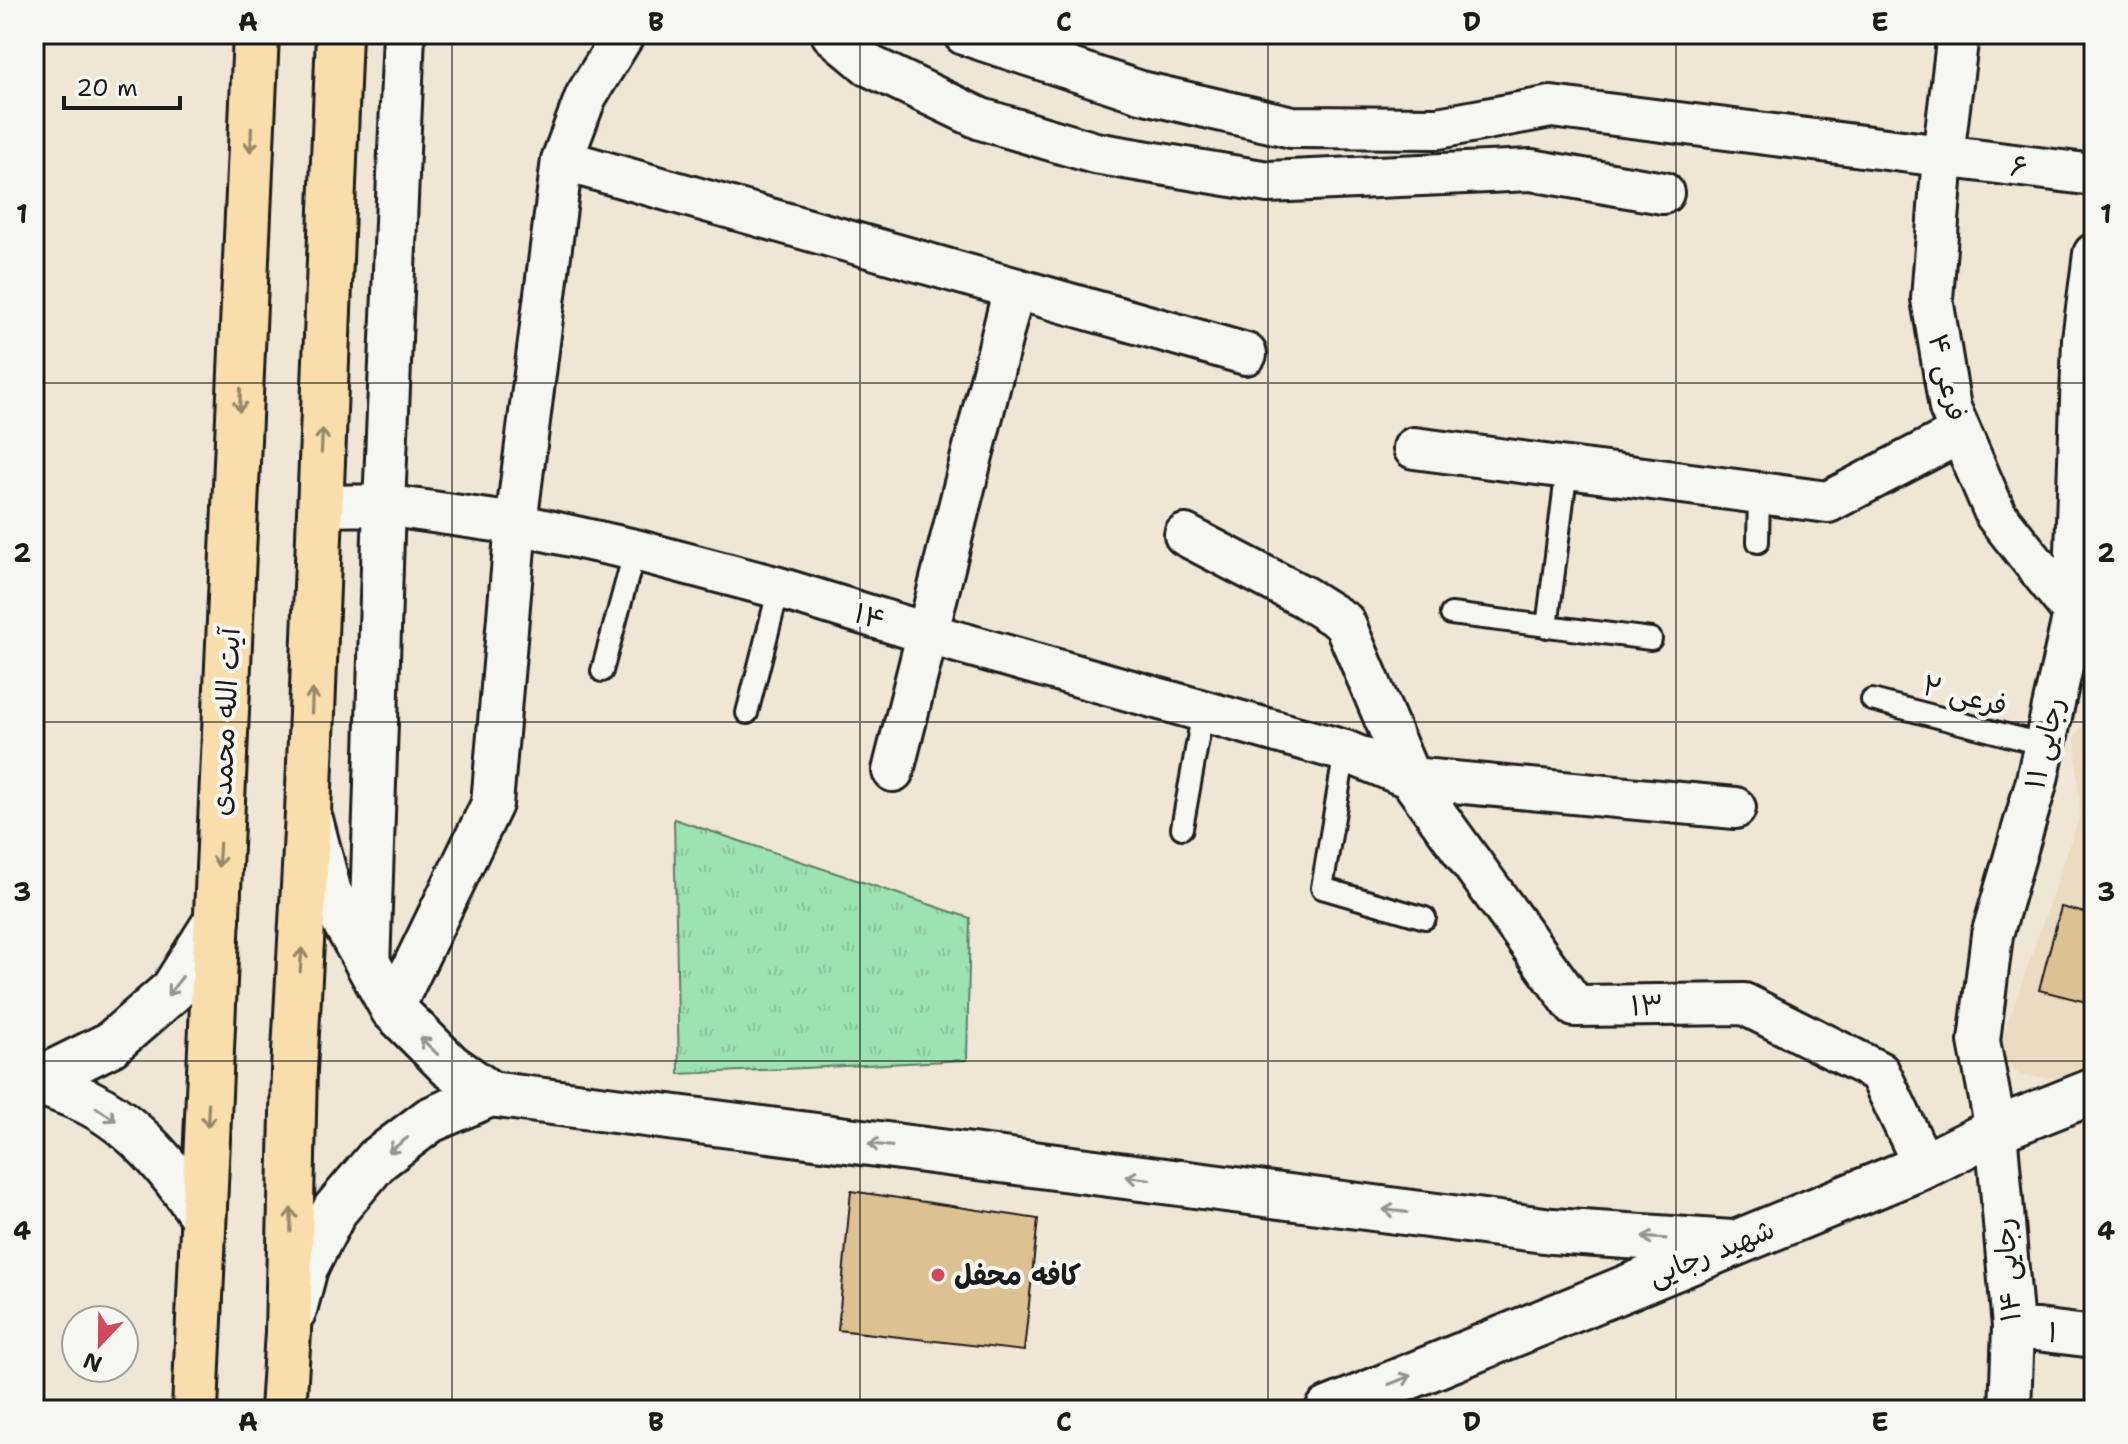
<svg xmlns="http://www.w3.org/2000/svg" width="2128" height="1444" viewBox="0 0 2128 1444" font-family="'Shantell Sans','Playpen Sans Arabic',sans-serif">
<style>
.built{fill:#eadbc1}
.park{fill:url(#park-tufts);stroke:#5c8066;stroke-width:2}
.building{fill:#dec192;stroke:#1c1c1c;stroke-width:2}
.lines{fill:none;stroke-linecap:round;stroke-linejoin:round}
.lane-casing{stroke:#1c1c1c;stroke-width:26}
.street-casing{stroke:#1c1c1c;stroke-width:46}
.secondary-casing{stroke:#1c1c1c;stroke-width:50}
.highway-casing{stroke:#1c1c1c;stroke-width:50}
.lane{stroke:#f6f6f2;stroke-width:20}
.street{stroke:#f6f6f2;stroke-width:40}
.secondary{stroke:#f6f6f2;stroke-width:44}
.highway{stroke:#f9deab;stroke-width:44}
.oneway{stroke:#96876b}
.oneway2{stroke:#949492}
.grid{fill:none;stroke:#1c1c1c;stroke-width:2;stroke-opacity:0.55}
.poi-dot{fill:#d1495b;stroke:#f6f6f2;stroke-width:3}
.labels{text-anchor:middle;stroke-width:8;stroke-linejoin:round;paint-order:stroke}
.street-label{font-size:28px;fill:#1c1c1c;stroke:#f6f6f2}
.poi-label{font-size:28px;font-weight:bold;fill:#1c1c1c;stroke:#f6f6f2;text-anchor:start}
.neatline{fill:none;stroke:#1c1c1c;stroke-width:3}
.grid-label{font-size:26px;text-anchor:middle;font-weight:bold;fill:#1c1c1c}
</style>
<defs>
<pattern id="park-tufts" width="24" height="20" patternUnits="userSpaceOnUse" patternTransform="scale(2)"><rect width="24" height="20" fill="#9de3b1"/><path d="M3 7l-1-3M5 7V3M7 7l1-3M15 17l-1-3M17 17v-4M19 17l1-3" fill="none" stroke="#87c298"/></pattern>
</defs>
<rect width="100%" height="100%" fill="#efe6d5"/>
<filter id="ink" filterUnits="userSpaceOnUse"><feTurbulence type="fractalNoise" baseFrequency=".0125" numOctaves="2"/><feDisplacementMap in="SourceGraphic" scale="16" xChannelSelector="R" yChannelSelector="G"/><feConvolveMatrix kernelMatrix="1 2 1 2 8 2 1 2 1" color-interpolation-filters="sRGB"/></filter>
<g filter="url(#ink)">
<path class="built" d="M2094,706v357l-36,15 -38,-2 -22,-24 82,-237 -5,-78z"/>
<path class="park" d="M674,819l296,99 -3,142 -288,14z"/>
<path class="building" d="M2061,907l33,8v89l-55,-14z
M851,1191l187,28 -14,132 -186,-21z"/>
<g class="lines">
<g class="lane-casing">
<path id="lane" d="M1758,542l1,-49
M1451,614l200,25
M1547,627l20,-159
M602,671l33,-121
M1872,700l173,45
M747,713l32,-125
M1345,751l-23,137 103,30
M1182,828l21,-117"/>
</g>
<g class="street-casing">
<path id="street" d="M832,34l38,32 111,53 114,34 173,29 263,-12 132,23
M964,34l177,58 151,35 146,1 113,-21 543,68
M1958,34l-15,122 -11,143 18,109 46,107 78,98
M562,160l684,194
M1414,448l414,54 132,-69
M319,506l65,-1 132,19 119,26 144,38 150,46 416,117 65,27 325,30
M1185,535l119,62 40,25 66,156 165,228 169,-2 135,68 45,94
M893,771l121,-483
M369,969l15,-464 20,-471
M393,1009l99,-205 24,-280 46,-364 24,-64 38,-62
M2013,1327l81,10
M2010,1410l3,-83 -17,-197 -17,-89 13,-106 44,-151 38,-171 9,-274 11,-85"/>
</g>
<g class="secondary-casing">
<path id="secondary" d="M311,823l18,70 64,116 57,57 40,28 1062,137 180,12
M34,1080c17,7 35,13 52,21 51,25 86,70 117,116
M36,1081l75,-37 62,-54 44,-70
M294,1310l11,-42 30,-58 42,-50 53,-40 60,-26
M1328,1410l596,-244 72,-36 98,-39"/>
</g>
<g class="highway-casing">
<path id="highway" d="M195,1410l61,-1376
M283,1410l5,-78 6,-262 14,-257 31,-779"/>
</g>
<use href="#lane" class="lane"/>
<use href="#street" class="street"/>
<use href="#secondary" class="secondary"/>
<use href="#highway" class="highway"/>
</g>
<defs><path id="oneway-shaft" d="M-6 0H5M1.5-3L5.5 0L1.5 3" fill="none" stroke-width="1.6" stroke-linecap="round" stroke-linejoin="round" transform="scale(2)"/></defs>
<g class="oneway">
<use href="#oneway-shaft" transform="translate(251 140) rotate(92)"/>
<use href="#oneway-shaft" transform="translate(240 400) rotate(93)"/>
<use href="#oneway-shaft" transform="translate(322 441) rotate(-87)"/>
<use href="#oneway-shaft" transform="translate(312 701) rotate(-88)"/>
<use href="#oneway-shaft" transform="translate(219 855) rotate(93)"/>
<use href="#oneway-shaft" transform="translate(301 960) rotate(-86)"/>
<use href="#oneway-shaft" transform="translate(208 1115) rotate(93)"/>
<use href="#oneway-shaft" transform="translate(291 1220) rotate(-89)"/>
</g>
<g class="oneway2">
<use href="#oneway-shaft" transform="translate(175 986) rotate(128)"/>
<use href="#oneway-shaft" transform="translate(429 1046) rotate(-136)"/>
<use href="#oneway-shaft" transform="translate(106 1114) rotate(34)"/>
<use href="#oneway-shaft" transform="translate(398 1145) rotate(143)"/>
<use href="#oneway-shaft" transform="translate(880 1145) rotate(-173)"/>
<use href="#oneway-shaft" transform="translate(1138 1178) rotate(-173)"/>
<use href="#oneway-shaft" transform="translate(1395 1211) rotate(-173)"/>
<use href="#oneway-shaft" transform="translate(1654 1238) rotate(-176)"/>
<use href="#oneway-shaft" transform="translate(1400 1380) rotate(-22)"/>
</g>
</g>
<path class="grid" d="M452,34v1376M860,34v1376M1268,34v1376M1676,34v1376M34,383h2060M34,722h2060M34,1061h2060"/>
<circle class="poi-dot" cx="938" cy="1275" r="8"/>
<g class="labels">
<g class="street-label">
<text transform="translate(2019 166) rotate(7)" y="10">۶</text>
<text transform="translate(1948 377) rotate(77)" y="10">فرعی ۴</text>
<text transform="translate(870 616) rotate(17)" y="10">۱۴</text>
<text transform="translate(1965 695) rotate(15)" y="10">فرعی ۲</text>
<text transform="translate(225 722) rotate(-87)" y="10">آیت الله محمدی</text>
<text transform="translate(2044 743) rotate(-77)" y="10">رجایی ۱۱</text>
<text transform="translate(1647 1005) rotate(-1)" y="10">۱۳</text>
<text transform="translate(1711 1252) rotate(-22)" y="10">شهید رجایی</text>
<text transform="translate(2007 1270) rotate(-94)" y="10">رجایی ۱۴</text>
<text transform="translate(2053 1332) rotate(7)" y="10">۱</text>
</g>
<g class="poi-label">
<text x="954" y="1285">کافه محفل</text>
</g>
</g>
<rect width="2128" height="1444" fill="none" stroke="#f6f6f2" stroke-width="88"/>
<g transform="translate(100 1344) rotate(202)"><circle r="38" fill="#f6f6f2" stroke="#9f9f9c" stroke-width="2"/>
<path d="M0-6L14 30L0 20L-14 30Z" fill="#d1495b"/>
<text y="-12" font-size="22" font-weight="bold" text-anchor="middle" fill="#1c1c1c">N</text>
</g>
<path d="M64 96v12h116v-12" fill="none" stroke="#1c1c1c" stroke-width="4"/>
<text x="76" y="96" font-size="24" fill="#1c1c1c" stroke="#f6f6f2" stroke-width="6" paint-order="stroke">20 m</text>
<rect x="44" y="44" width="2040" height="1356" class="neatline"/>
<g class="grid-label">
<text x="248" y="31">A</text>
<text x="656" y="31">B</text>
<text x="1064" y="31">C</text>
<text x="1472" y="31">D</text>
<text x="1880" y="31">E</text>
<text x="22" y="223">1</text>
<text x="2106" y="223">1</text>
<text x="22" y="562">2</text>
<text x="2106" y="562">2</text>
<text x="22" y="901">3</text>
<text x="2106" y="901">3</text>
<text x="22" y="1240">4</text>
<text x="2106" y="1240">4</text>
<text x="248" y="1431">A</text>
<text x="656" y="1431">B</text>
<text x="1064" y="1431">C</text>
<text x="1472" y="1431">D</text>
<text x="1880" y="1431">E</text>
</g>
</svg>
